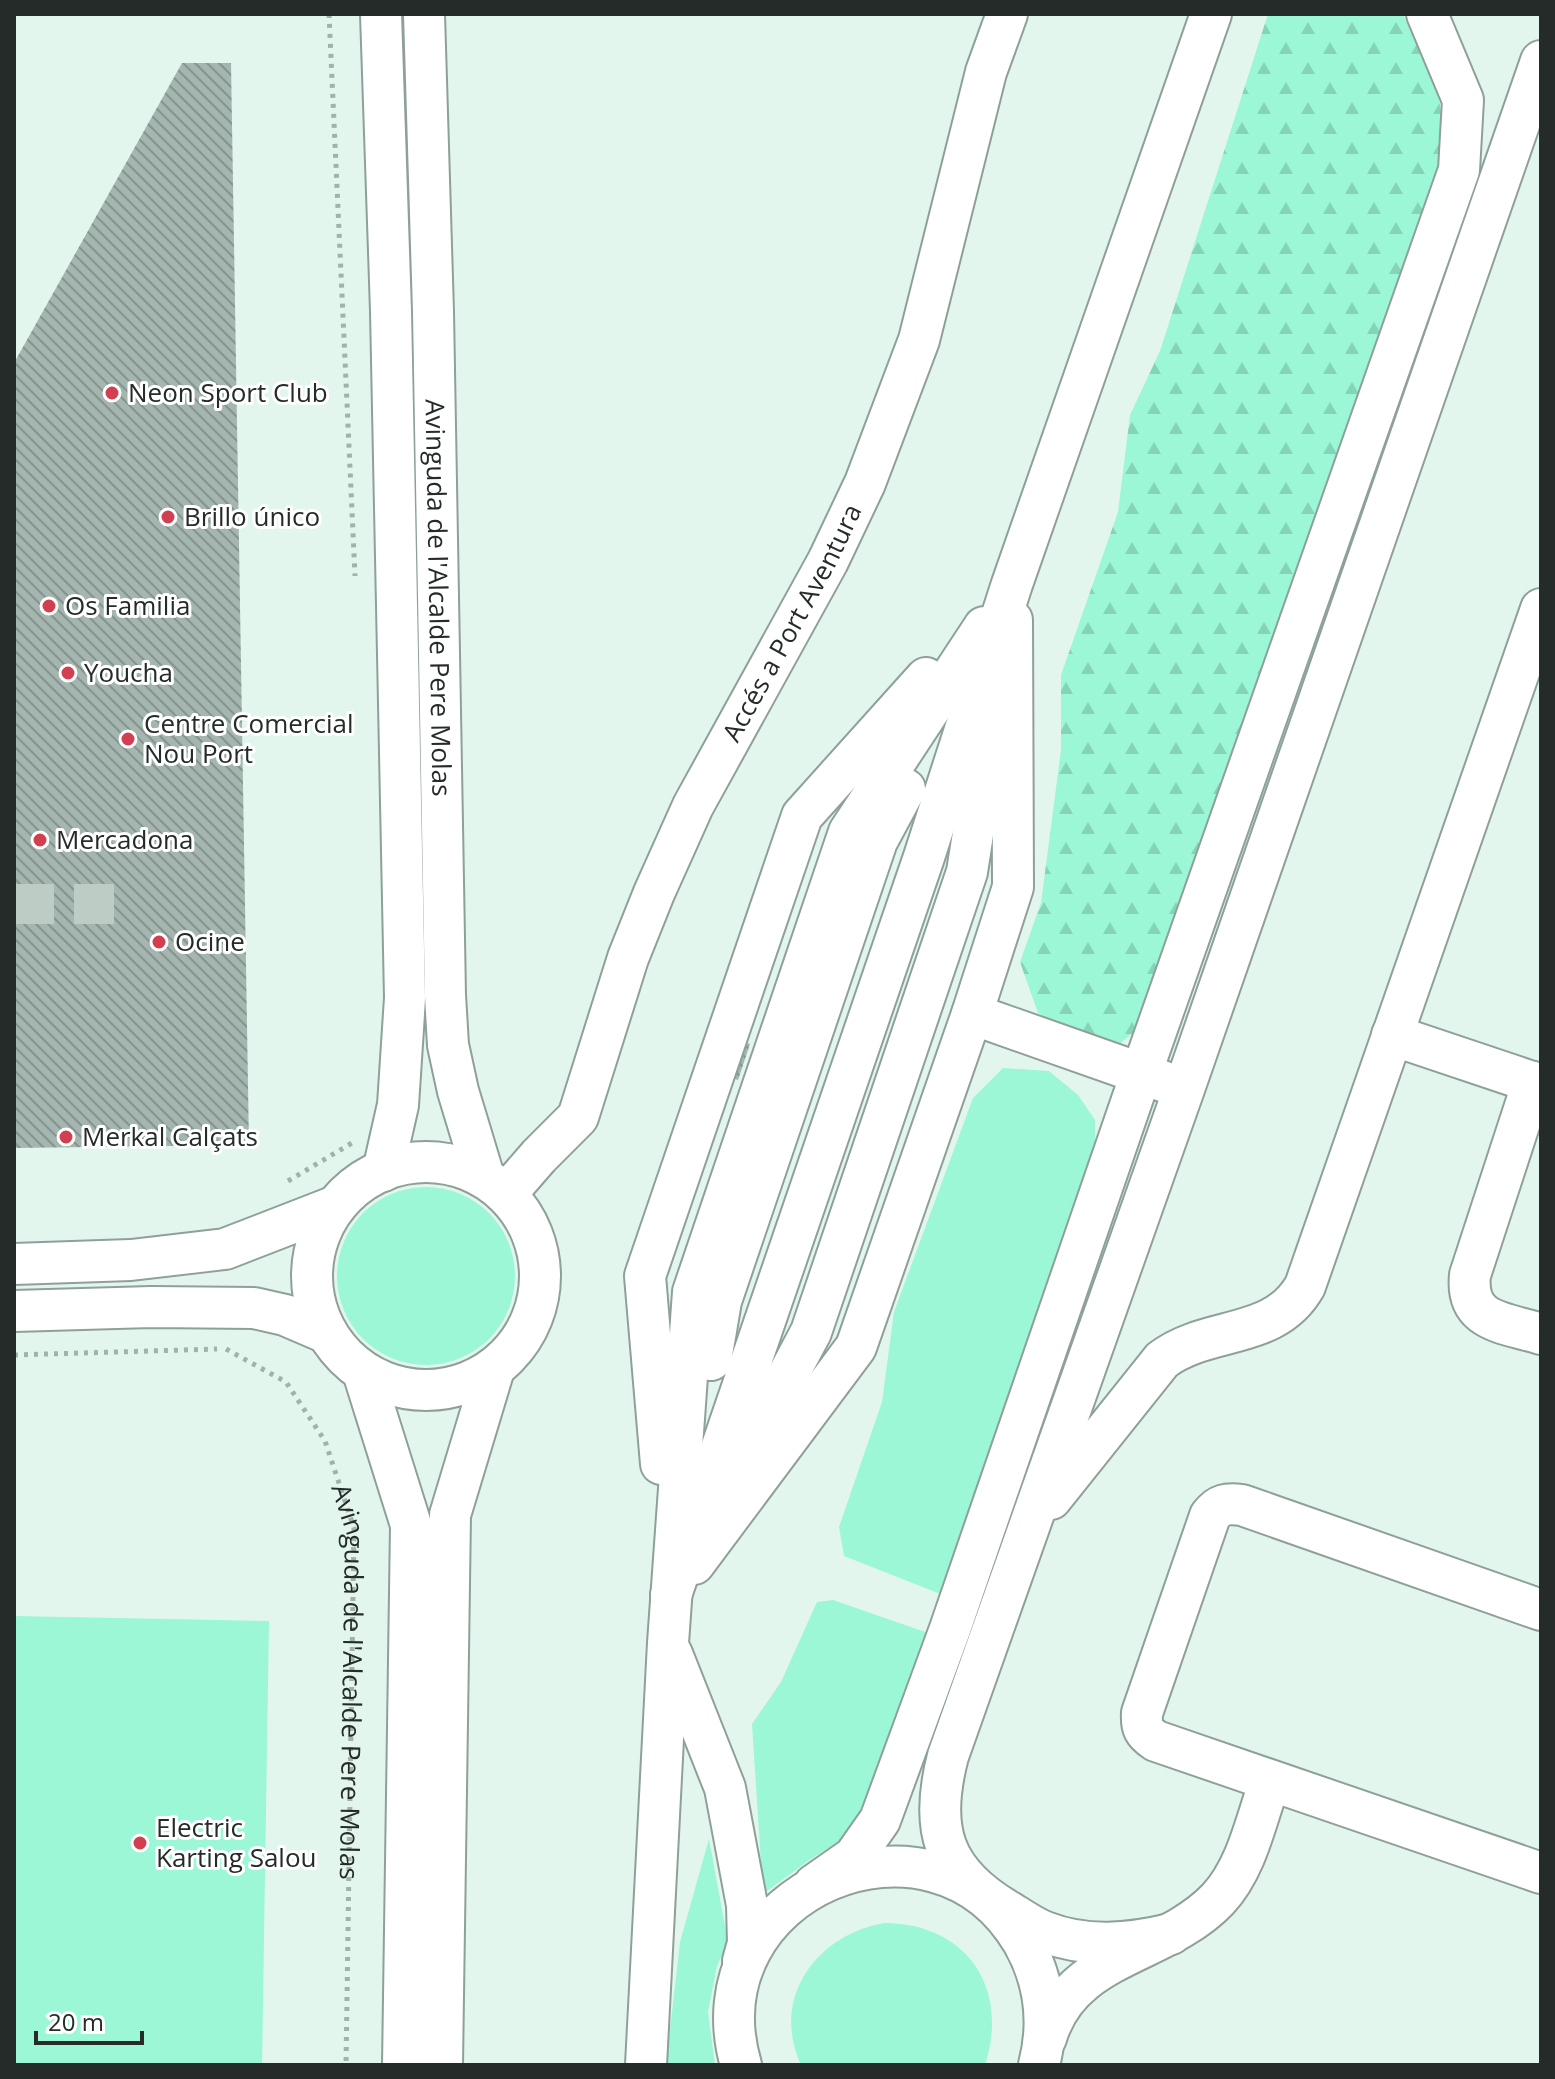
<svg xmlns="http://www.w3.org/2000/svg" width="1555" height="2079" viewBox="0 0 1555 2079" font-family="'Open Sans',sans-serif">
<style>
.grass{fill:#9bf7d5}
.forest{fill:url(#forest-firs)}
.building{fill:url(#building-back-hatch)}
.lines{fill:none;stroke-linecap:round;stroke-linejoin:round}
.minor-tunnel{stroke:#bdcdc6;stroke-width:40;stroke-dasharray:40 20;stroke-linecap:butt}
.minor-casing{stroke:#8ea099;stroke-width:44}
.path{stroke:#a2b1ab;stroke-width:5;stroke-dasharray:4 6;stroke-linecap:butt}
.minor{stroke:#fff;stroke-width:40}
.poi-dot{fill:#d04050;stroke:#fff;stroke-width:3}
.labels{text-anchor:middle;stroke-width:6;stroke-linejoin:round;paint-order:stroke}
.poi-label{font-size:26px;fill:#242b28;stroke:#fff;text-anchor:start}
.street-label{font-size:26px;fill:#242b28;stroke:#fff}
</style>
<defs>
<pattern id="forest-firs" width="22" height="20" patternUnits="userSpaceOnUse" patternTransform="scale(2)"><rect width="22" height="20" fill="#9bf7d5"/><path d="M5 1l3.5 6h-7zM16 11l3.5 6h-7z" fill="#85d4b7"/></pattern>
<pattern id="building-back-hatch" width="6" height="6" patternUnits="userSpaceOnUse" patternTransform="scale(2)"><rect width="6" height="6" fill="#a4b6af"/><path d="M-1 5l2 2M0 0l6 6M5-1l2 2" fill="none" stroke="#85948e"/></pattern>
</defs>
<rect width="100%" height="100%" fill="#e3f6ee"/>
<path class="grass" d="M1003,1068l46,3 29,24 17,25v32l-152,443 -99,-39 -5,-29 43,-125 12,-90 79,-214z
M337 1276a89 89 0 1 1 178 0a89 89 0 1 1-178 0Z
M833,1600l95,33 -61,175 -20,28 -39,25 -45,33 -11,-170 29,-42 36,-80z
M14,1616l255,5 -7,444h-248z
M709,1839l19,103 -11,24 -9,46 7,53h-49l14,-123z
M885,1923c82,1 125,65 100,142h-184c-31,-67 16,-131 84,-142z"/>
<path class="forest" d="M1268,14h135l35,78 6,43 -5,43 -295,846 -26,21 -43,-11 -37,-21 -18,-51 21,-59 20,-153v-75l57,-163 12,-97 30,-64z"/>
<path class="building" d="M182,63h49l18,1082 -235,3v-785z
M736,1039l14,5 -12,36 -15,-5z"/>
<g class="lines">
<path class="minor-tunnel" d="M14,904h109"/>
<g class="minor-casing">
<g id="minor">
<path d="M381,14l10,297 14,687 -7,107 -15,66"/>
<path id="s2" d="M424,14l9,298 12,683 3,50 10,46 26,86"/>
<path d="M972,1014l193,68"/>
<path d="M1392,1035l149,50"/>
<path d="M1533,1082l-63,193c-5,48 34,47 71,59"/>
<circle cx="426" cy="1276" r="114"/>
<path id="s3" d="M506,1194l33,-38 39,-39 50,-159 26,-65 39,-87 135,-245 37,-78 54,-143 67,-268 21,-58"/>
<path d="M14,1264l117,-4 94,-11 111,-43"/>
<path d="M14,1311l137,-4 103,1 31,7 42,18"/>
<path d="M711,1360l10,-59 156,-460 28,-52"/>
<path d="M363,1372l48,153 -8,540"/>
<path d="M661,1464l-16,-188 157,-460 124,-138"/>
<path d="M731,1482l80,-150 156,-460 26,-166"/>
<path d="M1051,1499l111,-139c46,-35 112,-19 143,-74l236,-677"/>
<path d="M694,1564l162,-217 116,-333 41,-127 -1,-267"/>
<path d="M671,1595l253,-738 88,-273 199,-570"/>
<path d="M1541,1610l-299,-105c-15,-2 -23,-1 -32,11l-68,197c-1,15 2,20 14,28l385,132"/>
<path d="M672,1654l53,134 22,117 1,38 -5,18"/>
<path d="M814,1885l40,-28 26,-37 70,-191 191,-555 318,-904 4,-70 -36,-86"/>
<path d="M1171,1934c-42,10 -85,14 -126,-2 -13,-5 -25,-14 -37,-21 -66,-39 -79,-82 -60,-155l236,-667 357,-1028"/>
<path d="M1046,2038c25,-85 118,-82 172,-139 29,-31 38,-79 52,-118"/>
<path d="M442,2065l8,-550 44,-146"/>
<path d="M646,2065l22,-422 25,-351 156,-460 135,-205"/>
<path d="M741,2065c-51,-175 192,-277 282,-123 22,39 27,80 16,123"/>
</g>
</g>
<g class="path">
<path d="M329,14l26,562"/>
<path d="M288,1181l64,-38"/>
<path id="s1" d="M226,1349l60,33 39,59 29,87 -8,537"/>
<path d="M14,1355l203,-6"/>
</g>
<use href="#minor" class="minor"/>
</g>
<g class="poi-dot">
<circle cx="112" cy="393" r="8"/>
<circle cx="168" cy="517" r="8"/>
<circle cx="49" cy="606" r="8"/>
<circle cx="68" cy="673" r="8"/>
<circle cx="128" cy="739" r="8"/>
<circle cx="40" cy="840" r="8"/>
<circle cx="159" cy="942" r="8"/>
<circle cx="66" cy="1137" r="8"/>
<circle cx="140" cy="1843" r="8"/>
</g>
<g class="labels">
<g class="poi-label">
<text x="128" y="402">Neon Sport Club</text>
<text x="184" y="526">Brillo único</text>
<text x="65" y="615">Os Familia</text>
<text x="84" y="682">Youcha</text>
<text x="144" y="733">Centre Comercial<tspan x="144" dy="30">Nou Port</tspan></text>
<text x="56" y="849">Mercadona</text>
<text x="175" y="951">Ocine</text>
<text x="82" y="1146">Merkal Calçats</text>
<text x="156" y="1837">Electric<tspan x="156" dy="30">Karting Salou</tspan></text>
</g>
<g class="street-label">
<text dy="9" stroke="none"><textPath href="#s2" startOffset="584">Avinguda de l'Alcalde Pere Molas</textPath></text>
<text dy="9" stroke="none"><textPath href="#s3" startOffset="646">Accés a Port Aventura</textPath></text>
<text dy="9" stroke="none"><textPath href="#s1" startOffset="384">Avinguda de l'Alcalde Pere Molas</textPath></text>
</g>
</g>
<rect width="1555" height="2079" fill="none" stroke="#242b28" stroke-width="32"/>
<path d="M36 2031v12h106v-12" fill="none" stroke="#242b28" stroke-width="4"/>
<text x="48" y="2031" font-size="24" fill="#242b28" stroke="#ffffff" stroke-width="6" paint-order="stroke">20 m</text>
</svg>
